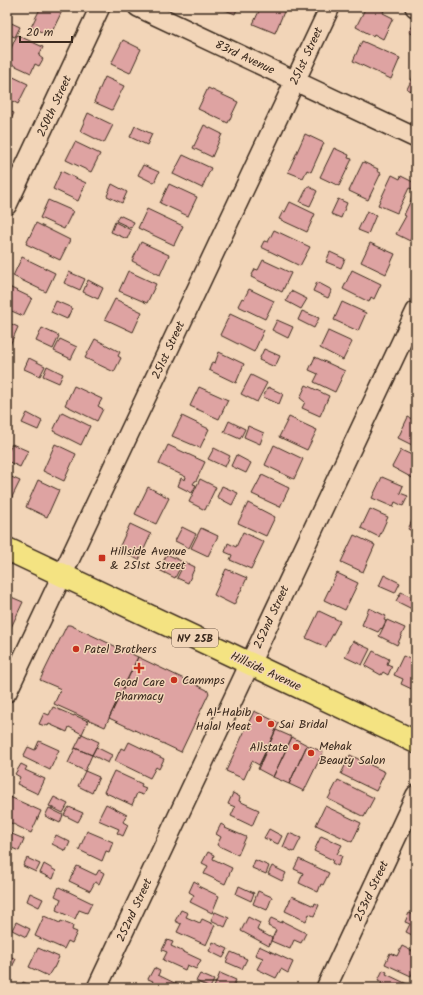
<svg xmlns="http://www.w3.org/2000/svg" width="423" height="995" viewBox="0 0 423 995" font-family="Kalam,sans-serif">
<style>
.building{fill:#dea3a2;stroke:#3b2a1e}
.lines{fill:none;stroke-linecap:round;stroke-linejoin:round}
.minor-casing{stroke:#3b2a1e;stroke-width:22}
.major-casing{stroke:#3b2a1e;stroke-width:25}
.minor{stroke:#f2d5b8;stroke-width:19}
.major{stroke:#f4e382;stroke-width:22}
.poi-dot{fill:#c8321e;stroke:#f2d5b8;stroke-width:1.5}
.labels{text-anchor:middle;stroke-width:3;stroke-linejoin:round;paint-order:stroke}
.shield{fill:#f2d5b8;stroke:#725d4c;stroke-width:1}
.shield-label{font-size:11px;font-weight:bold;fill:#3b2a1e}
.street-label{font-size:12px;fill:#3b2a1e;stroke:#f2d5b8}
.poi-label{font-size:12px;fill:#3b2a1e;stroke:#f2d5b8;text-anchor:start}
</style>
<rect width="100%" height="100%" fill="#f2d5b8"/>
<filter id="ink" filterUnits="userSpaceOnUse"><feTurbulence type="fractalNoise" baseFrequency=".025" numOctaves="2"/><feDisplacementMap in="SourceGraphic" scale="8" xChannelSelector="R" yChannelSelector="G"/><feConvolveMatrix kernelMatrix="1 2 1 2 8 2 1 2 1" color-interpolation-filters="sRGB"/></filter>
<g filter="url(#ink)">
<path class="building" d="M41,7h13l8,4 -12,25 -19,-9z
M218,7h20l-3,7z
M261,7h25l-11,26 -22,-9z
M366,7h8l10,4 -1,2 10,5 -10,21 -9,-5 -1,2 -17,-9z
M416,20v16l-7,-4z
M7,21l13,6 -5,10 -8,-3z
M17,35l26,12 -4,9 4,3 -4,7 -4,-2 -4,9 -24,-11v-5z
M123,40l18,9 -11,24 -19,-9z
M362,41l38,17 -9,21 -38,-18z
M415,73h1v20l-9,-4z
M7,74l21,10 -10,20 -11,-6z
M105,77l19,9 -12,24 -18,-8z
M208,88l30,14 -10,21 -30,-14z
M7,110l7,3 -7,15z
M88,113l25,12 -9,18 -24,-12z
M204,125l18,9 -10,23 -19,-9z
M135,126l17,8 -5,11 -17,-8z
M305,134l19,9 -13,29 -4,-2 -4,8 -15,-6z
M75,142l25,12 -9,18 -25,-12z
M334,148l15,7 -1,3 4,1 -13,27 -19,-9z
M183,155l28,13 -9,20 -29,-14z
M363,162l15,7 -1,2 4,2 -13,27 -19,-9z
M143,165l16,7 -5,11 -16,-8z
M61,171l25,12 -8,18 -25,-12z
M392,175l8,4 1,-3 14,7 -3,6 -3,-1 -12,25 -19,-8z
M112,184l15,8 -5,11 -15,-7z
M169,184l28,13 -9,19 -28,-13z
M308,186l9,5 -7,15 -10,-4z
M416,189v43l-2,-1 -4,10 -14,-7 10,-18 -2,-1z
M338,199l9,4 -6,15 -10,-4z
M48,200l25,11 -9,18 -24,-11z
M290,202l25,12 -8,18 -28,-13 4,-8 2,1z
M147,209l36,17 -9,19 -36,-17z
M367,211l9,4 -8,19 -10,-4z
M119,215l15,7 -3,6 -15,-7z
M115,222l16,8 -4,9 -16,-7z
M36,223l34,17 -10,20 -34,-16z
M274,230l36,17 -10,19 -39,-19 3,-6 4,1z
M141,242l28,13 -9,20 -28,-14z
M370,243l25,11 -9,20 -25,-12z
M330,252l15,7 -4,9 -15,-6z
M22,257l33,16 -9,19 -33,-16z
M263,260l28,13 -9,19 -31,-15 4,-8 3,1z
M352,270l29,14 -7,15 -3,-2 -2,5 -26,-13z
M128,271l28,13 -9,19 -28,-12z
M69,272l16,7 -5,11 -16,-7z
M88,280l15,8 -5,11 -15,-7z
M317,282l15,8 -4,8 -15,-7z
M7,286l25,12 -9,18 -16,-7z
M249,289l25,12 -9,18 -27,-13 4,-8 2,1z
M291,291l16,8 -6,10 -15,-8z
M115,299l27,13 -9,20 -28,-13z
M56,301l16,7 -5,11 -16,-7z
M342,302l24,11 -8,18 -24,-11z
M302,311l17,7 -5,10 -16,-8z
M230,314l34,16 -10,22 -34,-17z
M277,320l16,7 -5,11 -16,-8z
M7,322l11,5 -8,18 -3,-2z
M42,328l17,8 -6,13 -17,-8z
M328,331l24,11 -9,18 -23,-12z
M60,339l17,8 -6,12 -17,-8z
M95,339l25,13 -2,4 3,2 -7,14 -29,-14z
M264,349l16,7 -5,11 -16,-7z
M219,352l25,12 -8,19 -27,-13 3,-8 3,1z
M315,357l30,14 -10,21 -21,-10 4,-8 -9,-4z
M29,358l16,8 -5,10 -16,-7z
M47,366l16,8 -4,9 -16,-7z
M251,375l16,8 -10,19 -16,-8z
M306,385l23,11 -9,20 -18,-8 3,-6 -5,-4z
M74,386l28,13 -4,7 5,3 -6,12 -32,-16z
M199,387l29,13 -9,19 -29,-13z
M268,387l15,7 -4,10 -16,-7z
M62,412l28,14 -9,19 -28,-14z
M27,413l15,8 -4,9 -16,-7z
M182,416l27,13 -9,19 -28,-12z
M289,417l28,13 -10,20 -28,-13z
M408,417l8,4v26l-18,-9z
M229,421l16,8 -5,10 -16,-7z
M248,426l16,7 -4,11 -16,-7z
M12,444l16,7 -8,16 -13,-6v-7z
M55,444l21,10 -12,27 -21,-10z
M168,445l37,17 -9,19h-1l-2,3 3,1 -4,8 -14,-7 3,-8 4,2 1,-3 -27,-13z
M274,445l29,14 -9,20 -29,-14z
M214,448l16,8 -5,11 -17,-8z
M401,450l13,6v-2l2,1v25l-24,-13z
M236,455l15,8 -5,10 -15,-7z
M7,475l13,6 -8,16 -5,-2z
M262,475l27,13 -9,19 -28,-13z
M382,477l21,9 -3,7 8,3 -5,10 -8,-4 -2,5 -21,-9z
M200,479l16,8 -11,23 -16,-8z
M38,480l21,10 -12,27 -21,-10z
M222,486l16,7 -6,12 -15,-8z
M148,487l21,11 -13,26 -21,-10z
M248,503l27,14 -9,19 -28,-13z
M370,509l18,8 -9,20 -18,-9z
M413,519l3,1v13l-8,-4z
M130,524l21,10 -12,26 -21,-10z
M182,527l14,7 -7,14 -14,-7z
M201,528l17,8 -10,20 -17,-8z
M243,532l21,10 -13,27 -21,-9 2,-5 -7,-3 3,-9 8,4z
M354,535l21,10 -12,27 -22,-10z
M167,554l16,8 -8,16 -16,-8z
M185,562l10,5 -7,16 -11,-5z
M226,569l21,9 -13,27 -20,-10z
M337,573l21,10 -13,27 -21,-10z
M384,575l16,8 -5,10 -16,-7z
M401,592l15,7 -4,10 -16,-8z
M9,596l14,6 -16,34v-36z
M369,608l17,8 -2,4 2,1 -4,8 -1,-1 -3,4 -16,-7z
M319,611l21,10 -14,26 -20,-9z
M387,620l18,8 -8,17 -18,-9z
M67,625h3l68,32 -33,70 -51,-23 7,-15 -21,-9z
M353,641l17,8 -8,16 -17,-8z
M373,651l16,8 -2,5 5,2 -4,9 -5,-3 -2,3 -16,-9z
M403,656l9,4 2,-3 2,1v33l-15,-7 2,-5 -9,-4z
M138,657l69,33 2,3 -28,59 -72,-34z
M53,707l21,9v-1l14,6 -6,13 -13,-7 -2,5 -18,-8 -1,2 -2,-1 -1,1 -6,-2 5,-11 5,2z
M254,711l25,12 -20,42 -7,-4 -8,18 -18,-8z
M276,730l16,7 -19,40 -15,-8z
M82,734l17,8 -7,13 -17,-7z
M292,737l15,8 -18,39 -16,-7z
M39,741l20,9 -9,20 -27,-13 5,-10 7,3z
M129,742l35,17 -5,10 -3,-2 -6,11 -35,-17 6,-13 4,2z
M307,745l16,7 -19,39 -15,-7z
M96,747l16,8 -4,8 -16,-8z
M75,748l17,7 -7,16 -17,-8z
M350,755l35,17 -9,19 -35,-17z
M21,764l6,3 -2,3 20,9 -7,15 -21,-10 3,-7 -5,-3z
M85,771l14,6 -7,16 -14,-7z
M114,771l28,13 -1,2 5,2 -3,7 -6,-2 -5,12 -28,-13z
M338,780l36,18 -10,19 -36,-18z
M233,793l7,4 -1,4 20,9 -7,16 -21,-10 4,-9 -7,-3z
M10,797l31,14 -10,22 -24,-12v-17z
M54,797l14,7 -5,9 -14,-7z
M106,804l21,11 -4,7 5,3 -5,11 -6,-3 2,-4 -21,-9z
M325,806l36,17 -9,19 -36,-17z
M69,807l14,6 -5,9 -14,-7z
M49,808l14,7 -3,8 -15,-7z
M221,824l5,3 -1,1 21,9 -8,18 -21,-10 4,-8 -5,-3z
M269,829l13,7 -4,8 -14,-6z
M87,831l26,11 -4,10 -3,-1 -4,10 -23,-11z
M7,832l17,7 -5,12 -7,-3 -2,4 -3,-1z
M289,833l12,5 -7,14 -11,-5z
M56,835l14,7 -4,9 -14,-7z
M321,836l21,9 -5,9 5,2 -4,10 -6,-3 1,-3 -19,-9z
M208,852l6,3 -1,4 19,9 -7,16 -21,-10 4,-8 -6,-3z
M27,858l13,6 -4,8 -13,-6z
M299,859l30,14 -6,12 -2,-1 -3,8 -19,-9 4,-10 -9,-4z
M255,860l14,6 -3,8 -14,-6z
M44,864l12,7 -3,8 -13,-6z
M77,866l19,9 3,-5 5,3 -5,11 -4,-2 -5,9 -21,-10z
M272,866l14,7 -4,8 -14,-7z
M194,881l5,3 -1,2 21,10 -7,17 -22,-11 4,-7 -5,-3z
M239,886l15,7 -3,8 -15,-7z
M59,887l33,16 -5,10 -8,-3 -4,9 -19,-9 5,-11 -6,-3z
M258,891l14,6 -5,13 -14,-6z
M30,893l13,6 -4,8 -12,-6z
M292,896l22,10 1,-3 4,2 -5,11 -5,-2 -3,7 -21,-10z
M181,910l7,3 -2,4 14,6 2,-4 13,6 -9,20 -29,-13 4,-8 -6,-3z
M215,912l14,6 -4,9 -14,-7z
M409,913l5,2 -1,2 3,2v18l-10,-5 4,-8 -5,-2z
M44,916l16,7 1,-2 12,5 -1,4 5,2 -5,11 -4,-2 -4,8 -29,-13z
M248,917l12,6 -3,7 15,8 -3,8 -28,-15z
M271,918l11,5v-2l24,12 -5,10 -7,-3 -4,9 -19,-8 5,-11 -8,-4z
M16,922l14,7 -4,8 -14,-7z
M167,940l6,2 -2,4 30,14 -5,9 -9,-4 -2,5 -22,-10 4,-8 -5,-2z
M213,942l15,7 -5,9 -14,-7z
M259,946l34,16 -5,11 -7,-4 -5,9 -19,-9 6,-11 -8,-3z
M402,946l14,7v12l-5,11 -26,-12 5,-11 7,3z
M38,948l21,9 -5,11h-1l-5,8 -19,-9z
M231,952l16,7 -5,10 -16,-7z
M7,955l9,4 -4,8 -5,-3z
M154,968l6,3 -2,4 27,13h-35l3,-7 -5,-2z
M383,970l4,2 -1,2 21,10 -2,4h-26l3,-6 -4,-2z
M220,973l16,7 -4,8 -18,-1z
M200,974l14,6 -4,8 -14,-7z
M23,982l13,6h-16z"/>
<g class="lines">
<g class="minor-casing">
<path id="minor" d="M138,7l278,131
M415,7h1
M7,205l93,-198
M7,692l323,-685
M97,988l319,-677
M326,988l90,-193"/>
</g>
<g class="major-casing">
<path id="major" d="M7,549l409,193"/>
</g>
<use href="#minor" class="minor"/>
<use href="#major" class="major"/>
</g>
</g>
<g class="poi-dot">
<rect x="98" y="554" width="8" height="8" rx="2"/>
<circle cx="76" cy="649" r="4"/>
<path d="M137 662h4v4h4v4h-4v4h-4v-4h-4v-4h4z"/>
<circle cx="174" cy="680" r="4"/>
<circle cx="259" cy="719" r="4"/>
<circle cx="271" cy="724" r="4"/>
<circle cx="296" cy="747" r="4"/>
<circle cx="311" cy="753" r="4"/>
</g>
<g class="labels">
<rect class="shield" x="172" y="629" width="46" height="18" rx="3"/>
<g class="shield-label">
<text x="195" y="642">NY 25B</text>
</g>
<g class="street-label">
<text transform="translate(306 56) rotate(-65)" y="4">251st Street</text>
<text transform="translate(245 57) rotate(25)" y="4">83rd Avenue</text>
<text transform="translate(54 106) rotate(-65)" y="4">250th Street</text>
<text transform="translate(168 350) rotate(-65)" y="4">251st Street</text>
<text transform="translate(271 617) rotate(-65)" y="4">252nd Street</text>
<text transform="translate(266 671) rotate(25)" y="4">Hillside Avenue</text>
<text transform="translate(371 891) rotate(-65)" y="4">253rd Street</text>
<text transform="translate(134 910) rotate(-65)" y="4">252nd Street</text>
</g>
<g class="poi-label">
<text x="110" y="555">Hillside Avenue<tspan x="110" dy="14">&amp; 251st Street</tspan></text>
<text x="84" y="653">Patel Brothers</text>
<text x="182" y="684">Cammps</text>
<text x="139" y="686" text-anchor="middle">Good Care<tspan x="139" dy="14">Pharmacy</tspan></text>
<text x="251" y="716" text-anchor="end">Al-Habib<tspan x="251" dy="14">Halal Meat</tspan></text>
<text x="279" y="728">Sai Bridal</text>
<text x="319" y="750">Mehak<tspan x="319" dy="14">Beauty Salon</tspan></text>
<text x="288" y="751" text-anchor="end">Allstate</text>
</g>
</g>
<rect width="423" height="995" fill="none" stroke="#f2d5b8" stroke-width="24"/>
<rect x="12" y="12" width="399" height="971" fill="none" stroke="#3b2a1e" stroke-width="1.5" filter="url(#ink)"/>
<path d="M20 36v6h52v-6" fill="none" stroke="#3b2a1e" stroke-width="2"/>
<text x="26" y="36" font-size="12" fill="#3b2a1e" stroke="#f2d5b8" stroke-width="3" paint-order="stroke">20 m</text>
</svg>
